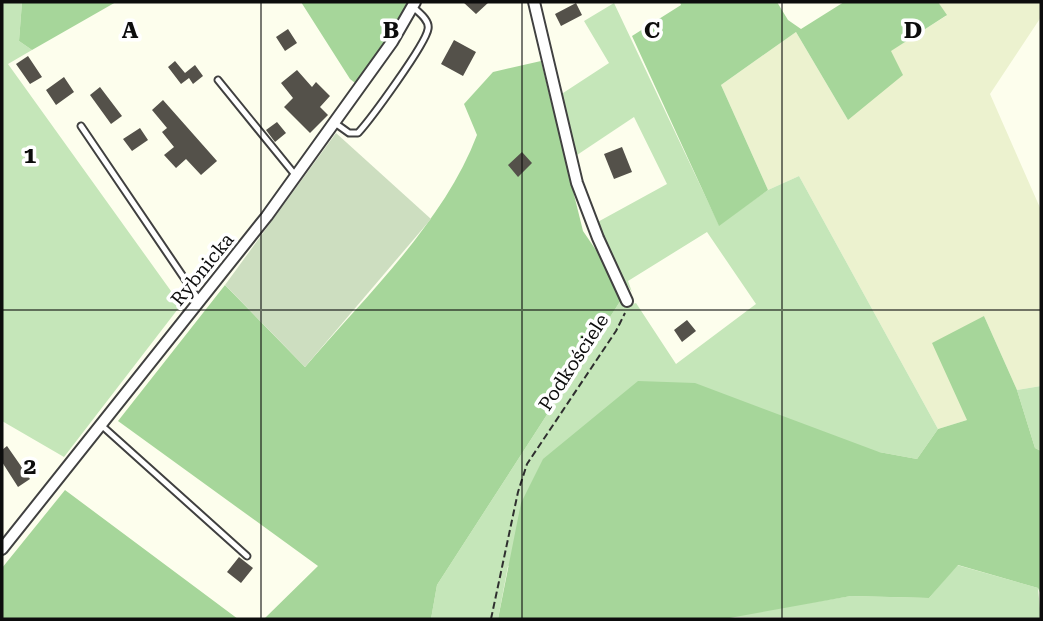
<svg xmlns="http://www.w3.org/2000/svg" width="1043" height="621" viewBox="0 0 1043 621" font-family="'Roboto Serif',serif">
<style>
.farmland{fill:#ecf2cf}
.green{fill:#c5e6b9}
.forest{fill:#a6d69a}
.cemetery{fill:#cddec0}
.building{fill:#54514a}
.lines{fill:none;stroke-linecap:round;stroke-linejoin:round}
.service-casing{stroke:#404040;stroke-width:9}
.minor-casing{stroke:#404040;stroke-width:14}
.path{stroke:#2f2f2f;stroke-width:2;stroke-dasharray:7 3.5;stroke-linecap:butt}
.service{stroke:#fff;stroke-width:5}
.minor{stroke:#fff;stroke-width:10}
.grid{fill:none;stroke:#0d0d0d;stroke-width:2;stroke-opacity:0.55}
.labels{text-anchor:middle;stroke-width:7;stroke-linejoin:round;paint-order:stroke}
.street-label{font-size:19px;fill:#0d0d0d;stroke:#fff}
.grid-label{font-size:23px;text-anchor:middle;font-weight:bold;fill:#0d0d0d;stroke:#fff;stroke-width:7;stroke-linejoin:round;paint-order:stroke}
</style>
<rect width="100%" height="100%" fill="#fdfeed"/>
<path class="farmland" d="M938,2h103v15l-51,77 51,116v176l-24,4 -33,-74 -17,104 -29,9 -139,-253 -31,14 -47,-105 75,-53 52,88 42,-69 56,-35z"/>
<path class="green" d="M2,2h20l-3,39 13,9 -24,14 173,241 -117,152 -62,-36z
M614,3l105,222 49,-35 31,-14 139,253 -21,30 -38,-7 -371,114 -10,53h-67l6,-34 184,-285 9,5 6,-2 40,61 80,-60 -49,-72 -79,49 4,11 -22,-32 -16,-36 73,-40 -33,-67 -57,38 8,37 -6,-12 -19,-85 49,-32 -25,-42z
M1041,386v65l-6,-3 -18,-58z
M957,565l81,23 3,31 -318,-2 128,-21 78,2z"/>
<path class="forest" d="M22,2h94l-84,48 -13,-9z
M301,2h110l-52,84 -9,-7z
M680,2h97l11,18 13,9 43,-27h94l9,13 -56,36 12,24 -55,45 -52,-88 -75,53 47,105 -49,36 -87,-190 49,-31z
M541,61l42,170 30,44 8,25 -184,285 -6,34h-167l54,-53 -200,-145 107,-136 80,82c60,-70 139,-145 172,-232l-13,-31 29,-32z
M984,316l33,74 18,58 6,3v144l-3,-7 -80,-23 -29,33 -78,-2 -127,23h-226l23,-116 22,-44 95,-78 57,2 184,69 38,7 21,-30 29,-9 -35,-77z
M65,490l173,129h-236v-51z"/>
<path class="cemetery" d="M336,133l95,86 -126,148 -80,-82z"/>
<path class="building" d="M463,2h26l-13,12z
M576,3l6,12 -21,11 -6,-12z
M288,29l9,14 -12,8 -9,-14z
M454,40l22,12 -13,24 -22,-12z
M28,56l14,21 -12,7 -14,-20z
M175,61l10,12 10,-8 8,11 -10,8 -4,-6 -8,6 -13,-17z
M297,70l15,17 4,-5 14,14 -10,11 8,8 -18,18 -26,-26 9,-9 -12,-15z
M64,77l10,15 -18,13 -10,-15z
M100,87l22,29 -11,8 -21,-29z
M163,100l54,61 -16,14 -15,-16 -10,9 -12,-13 10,-8 -12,-15 5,-4 -15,-18z
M277,122l9,11 -11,9 -9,-12z
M140,128l8,12 -16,11 -9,-12z
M622,147l10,25 -18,7 -10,-25z
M522,152l10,11 -14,14 -10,-12z
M687,320l9,11 -14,11 -8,-12z
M7,446l23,33 -12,8 -16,-25v-12z
M239,557l14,11 -12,15 -14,-11z"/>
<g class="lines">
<g class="service-casing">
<path id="service" d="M218,80l78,96
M335,123l14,10h9c12,-13 68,-89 70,-104 2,-9 -10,-17 -15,-22
M81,126l118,174
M100,424l147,132"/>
</g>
<g class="minor-casing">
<path id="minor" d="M534,2l43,181 21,55 29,63
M2,549l265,-333 125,-174 23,-40"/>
</g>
<path class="path" d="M491,619l27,-127 9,-28 89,-133 9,-18"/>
<use href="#service" class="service"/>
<use href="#minor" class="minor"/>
</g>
<path class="grid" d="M261,2v617M522,2v617M782,2v617M2,310h1039"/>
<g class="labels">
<g class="street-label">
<text transform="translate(202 269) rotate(-51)" y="7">Rybnicka</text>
<text transform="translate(573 362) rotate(-57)" y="7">Podkościele</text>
</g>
</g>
<g class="grid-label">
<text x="130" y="38">A</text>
<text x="391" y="38">B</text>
<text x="652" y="38">C</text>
<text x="913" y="38">D</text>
<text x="30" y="163">1</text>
<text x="30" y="474">2</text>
</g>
<rect width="1043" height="621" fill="none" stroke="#0d0d0d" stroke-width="7"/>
</svg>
